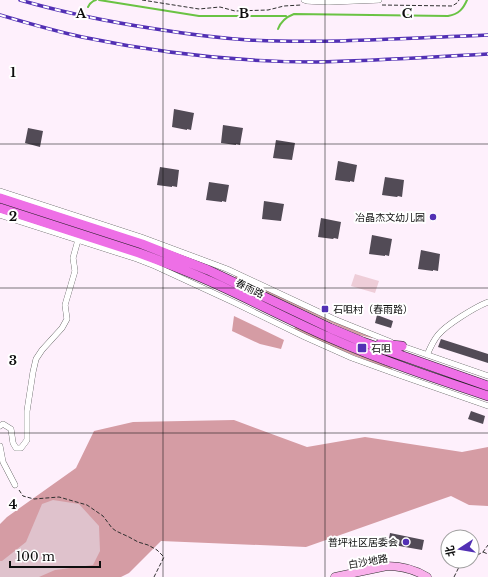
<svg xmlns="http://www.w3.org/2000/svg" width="488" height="577" viewBox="0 0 488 577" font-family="'Libre Baskerville','Noto Sans SC',serif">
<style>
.forest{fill:#d59ca4}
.cemetery{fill:#dfc2cc}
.pitch{fill:#eecdd8}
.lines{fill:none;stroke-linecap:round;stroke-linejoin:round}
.stream{stroke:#6ac344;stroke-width:2}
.building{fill:#524b56}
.street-casing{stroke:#414141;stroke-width:6}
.secondary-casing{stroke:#303030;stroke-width:9}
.primary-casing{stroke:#1f1f1f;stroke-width:10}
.path{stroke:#303030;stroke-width:1;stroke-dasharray:4 2;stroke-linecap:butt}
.street{stroke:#fff;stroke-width:5.5}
.secondary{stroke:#f9b0eb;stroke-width:8}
.primary{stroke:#ee6fe6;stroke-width:9}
.rail-casing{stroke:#5230b4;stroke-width:3.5}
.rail{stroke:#fff;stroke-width:2;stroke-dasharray:6;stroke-linecap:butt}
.grid{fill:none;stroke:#0e0e0e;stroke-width:1;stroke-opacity:0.55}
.poi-dot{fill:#5230b4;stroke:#fff;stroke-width:1.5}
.labels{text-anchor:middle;stroke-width:4;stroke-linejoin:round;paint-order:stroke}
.poi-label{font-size:10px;fill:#0e0e0e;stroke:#fff;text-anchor:end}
.street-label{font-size:10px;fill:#0e0e0e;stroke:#fff}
.grid-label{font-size:13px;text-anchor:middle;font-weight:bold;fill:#0e0e0e;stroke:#fff;stroke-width:4;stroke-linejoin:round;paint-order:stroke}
</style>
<rect width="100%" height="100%" fill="#fef0fc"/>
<path class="forest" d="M236,275l136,62v1l-13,-3 -25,-11 -98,-46 -1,-2z
M234,316l50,24 -3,9 -21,-5 -28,-13z
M295,327l49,22 48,19 -1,2 -48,-19 -49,-21z
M234,420l73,27 58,-10 97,15 26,-5v59l-19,-1 -18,-9 -145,51 -145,-6 -32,32 -8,4h-121v-53l7,-7 69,-49 18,-37 39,-9z"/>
<path class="cemetery" d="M53,500l26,4 20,22 1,25 -7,14 -38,5 -16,7h-39v-16h2l24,-19 16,-38z"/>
<path class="pitch" d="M355,274l24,7 -4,12 -24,-7z"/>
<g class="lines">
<path class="stream" d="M99,0l100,16h87
M88,7c2,-4 4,-6 8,-7
M278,29c3,-8 8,-12 16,-15l154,2c11,-2 15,-7 19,-16"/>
</g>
<path class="building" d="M174,109l20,4 -3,17 -4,-1v1l-15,-3z
M223,125l20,3 -3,17 -4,-1v1l-15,-2z
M28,128l15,3 -3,16 -15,-4z
M276,140l19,3 -3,17 -19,-2z
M338,161l19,4 -3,17 -4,-1v1l-15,-2z
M160,167l19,3 -2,17 -5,-1v1l-15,-2z
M385,177l19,3 -2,17 -4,-1 -1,1 -15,-2z
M209,182l20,3 -3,17 -4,-1v1l-16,-2z
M264,201l20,3 -3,17 -19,-2z
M321,218l20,4 -3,17 -4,-1 -1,1 -15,-2z
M372,235l20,4 -3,17 -4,-1v1l-16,-2z
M421,250l19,4 -2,17 -5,-1v1l-15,-2z
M377,315l16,6 -2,7 -16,-5z
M441,339l47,15v9l-50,-16z
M471,411l14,5 -2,8 -15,-5z
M390,533l34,7 -2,10 -34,-6z"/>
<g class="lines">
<g class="street-casing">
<path id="street" d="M304,0l3,1 21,1 51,-2
M0,191l141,46 86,32 107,50 57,23
M0,215l137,44 18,7 78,36 72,35 47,21 47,17 89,31
M399,345l89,31
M427,355c3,-7 6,-14 11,-20 8,-10 37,-28 50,-33
M0,426l3,-2 8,5 2,14 3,5h5l6,-8v-29l6,-39 3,-13 6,-9 20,-22 5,-9 -2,-14 10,-34 -2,-13 5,-18
M0,446l3,16 12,23"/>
</g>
<g class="secondary-casing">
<path id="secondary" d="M335,577l52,-11c15,0 27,3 40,11"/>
</g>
<g class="primary-casing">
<path id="primary" d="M0,198l142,46 66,26 122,58 33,14 125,44
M0,208l139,45c30,11 59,22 88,36 34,16 67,33 101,48 52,23 106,41 160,59
M380,344l22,2"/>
</g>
<path class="path" d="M142,0l57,9 21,-2 15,4 33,-1 16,-4 17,-1
M382,5l70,1 5,-3 2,-3
M19,490l4,6 11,3 25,-2 28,8 16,11 9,12 4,3 13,6 9,5 10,3 9,5 7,7 -10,20
M483,552l5,2
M472,558l11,-6 5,-7
M454,577l8,-16"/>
<use href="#street" class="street"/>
<use href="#secondary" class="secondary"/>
<use href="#primary" class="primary"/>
<g class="rail-casing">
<path id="rail" d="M20,0c45,13 90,22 136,29 31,5 62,9 93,11 80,4 160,-2 239,-5
M0,15c27,8 54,16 82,22 77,16 155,25 234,25 57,-1 115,-5 172,-8"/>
</g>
<use href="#rail" class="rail"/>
</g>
<path class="grid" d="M163,0v577M325,0v577M0,144h488M0,288h488M0,433h488"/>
<g class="poi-dot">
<circle cx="433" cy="217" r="4"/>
<rect x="321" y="305" width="8" height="8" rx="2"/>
<rect x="357" y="343" width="10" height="10" rx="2"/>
<circle cx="406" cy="542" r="4"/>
</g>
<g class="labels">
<g class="poi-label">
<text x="425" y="221">冶晶杰文幼儿园</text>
<text x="333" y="313" text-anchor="start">石咀村（春雨路）</text>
<text x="371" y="352" text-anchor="start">石咀</text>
<text x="398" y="546">普坪社区居委会</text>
</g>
<g class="street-label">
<text transform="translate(250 288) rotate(26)" y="4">春雨路</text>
<text transform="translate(368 561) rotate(-10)" y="4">白沙地路</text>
</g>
</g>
<g class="grid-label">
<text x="81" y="18">A</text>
<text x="244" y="18">B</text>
<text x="407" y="18">C</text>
<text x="13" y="77">1</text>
<text x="13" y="221">2</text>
<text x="13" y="365">3</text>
<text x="13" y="509">4</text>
</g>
<g transform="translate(460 549) rotate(258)"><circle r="19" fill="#ffffff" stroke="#9f9f9f"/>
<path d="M0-3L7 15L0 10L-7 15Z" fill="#5230b4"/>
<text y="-6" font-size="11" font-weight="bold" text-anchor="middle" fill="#0e0e0e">北</text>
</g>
<path d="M10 561v6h90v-6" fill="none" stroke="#0e0e0e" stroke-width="2"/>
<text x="16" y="561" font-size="12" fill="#0e0e0e" stroke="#ffffff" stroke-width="3" paint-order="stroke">100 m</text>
</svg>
